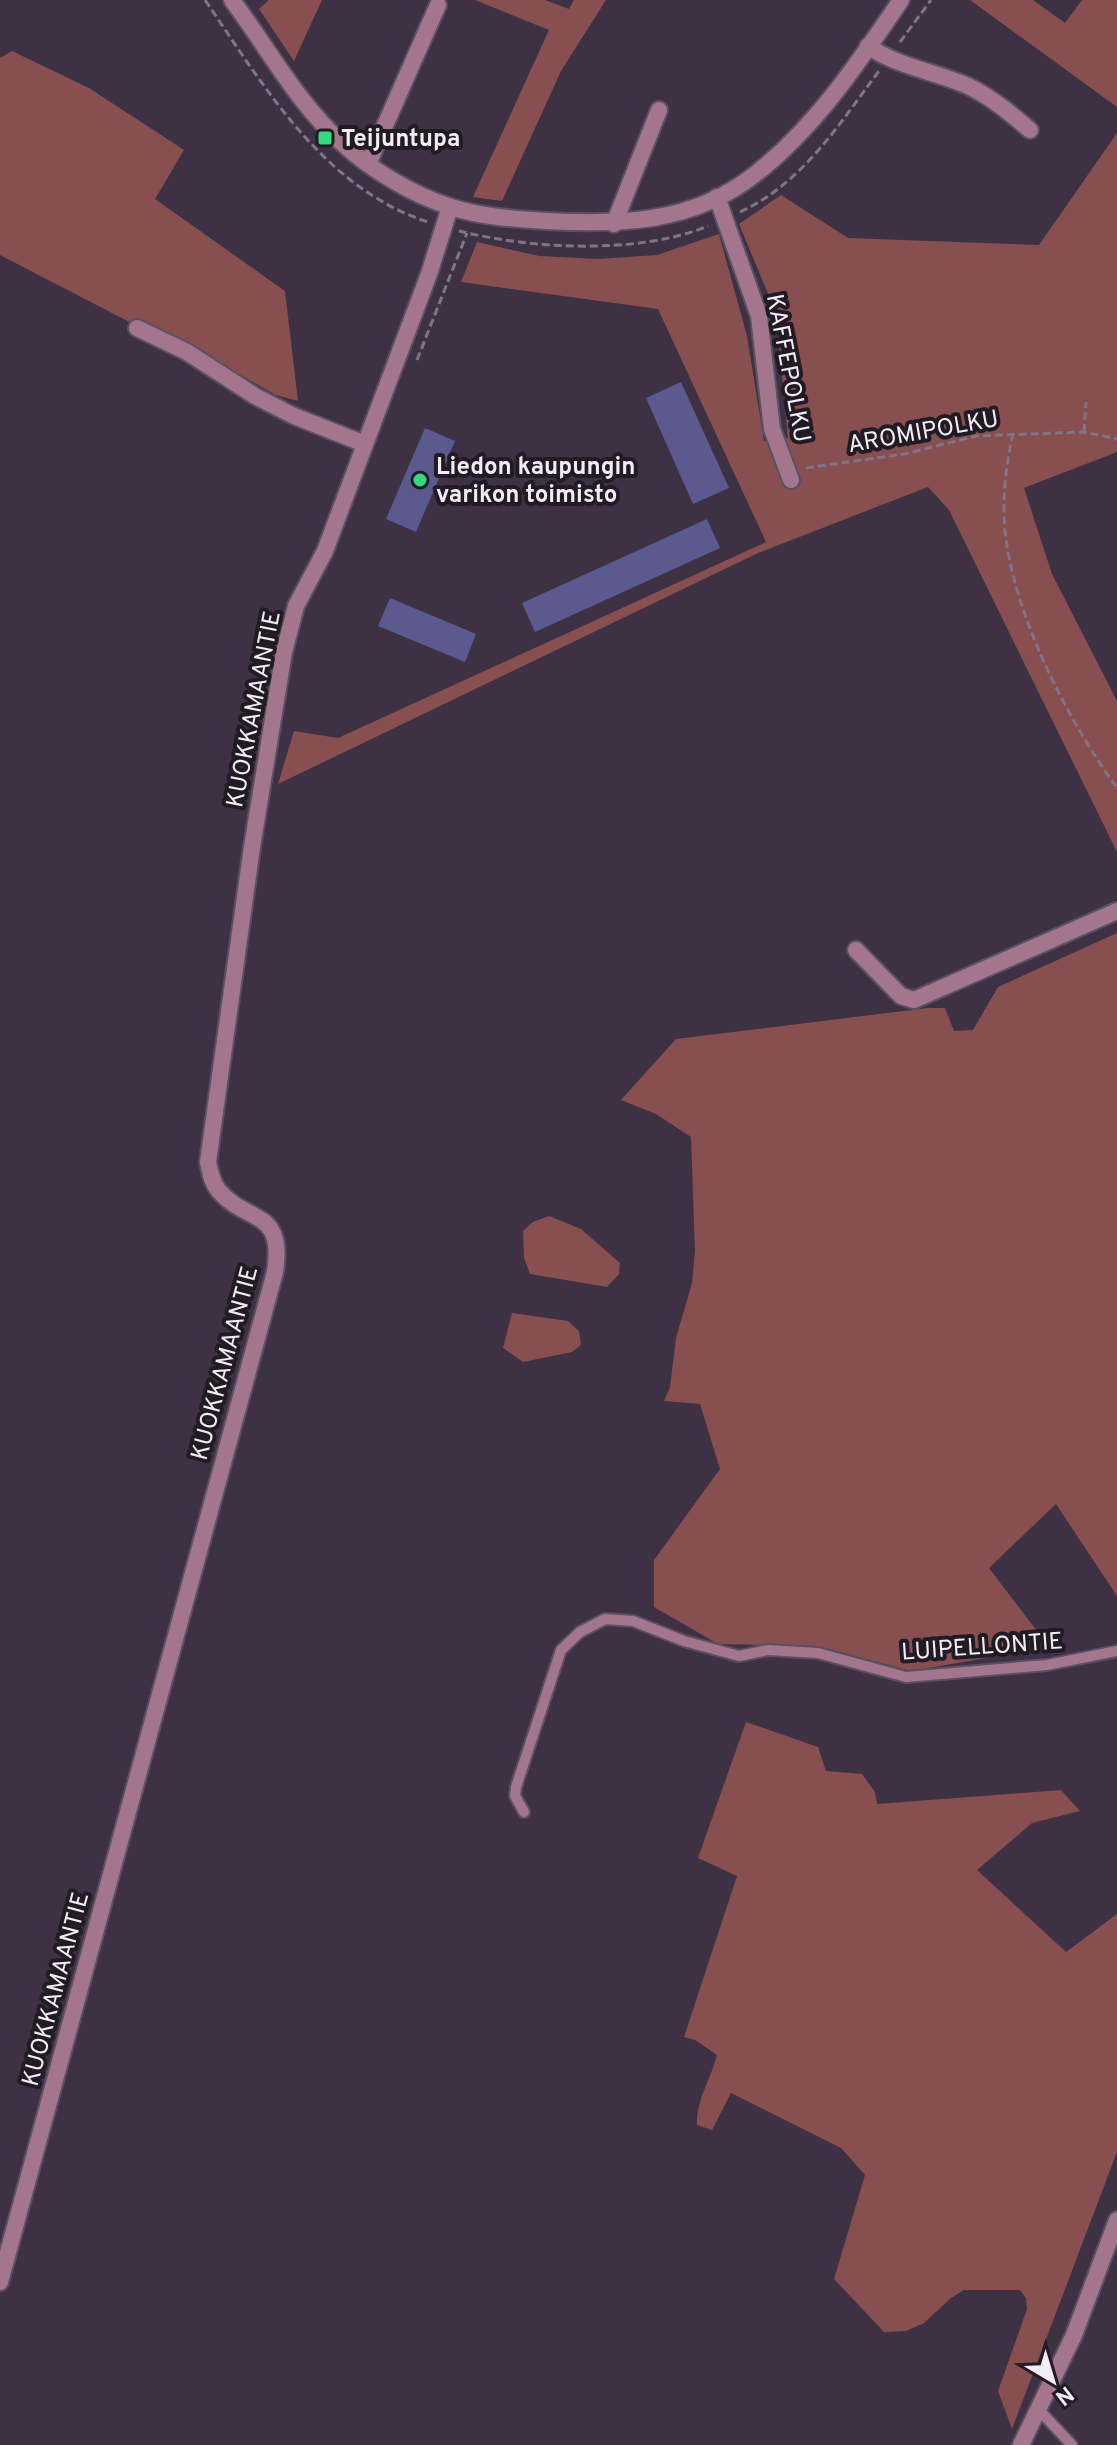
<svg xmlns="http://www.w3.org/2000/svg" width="1117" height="2445" viewBox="0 0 1117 2445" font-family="Overpass,sans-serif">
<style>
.green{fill:#874f4f}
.building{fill:#5a5a8f}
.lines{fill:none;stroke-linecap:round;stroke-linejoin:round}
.service-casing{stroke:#5b4f61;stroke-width:14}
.minor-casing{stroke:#5b4f61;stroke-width:20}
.tertiary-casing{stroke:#5b4f61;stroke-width:20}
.path{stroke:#807586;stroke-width:3;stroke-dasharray:8 4;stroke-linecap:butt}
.service{stroke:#a4768d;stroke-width:10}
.minor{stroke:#a4768d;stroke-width:16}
.tertiary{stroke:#a4768d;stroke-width:16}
.poi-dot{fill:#36d881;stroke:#211b24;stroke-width:3}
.labels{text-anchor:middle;stroke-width:8;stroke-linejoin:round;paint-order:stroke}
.poi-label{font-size:24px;font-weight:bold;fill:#f4ebf8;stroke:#211b24;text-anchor:start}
.street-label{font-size:24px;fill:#f4ebf8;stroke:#211b24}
</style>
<rect width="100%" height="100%" fill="#3e3144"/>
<path class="green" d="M269,0h53l-28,61 -35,-52z
M475,0h70l24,9 5,-9h32l-45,71 -59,130 -29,-4 76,-167z
M970,0h63l32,23 17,-23h35v107z
M12,51l77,37 95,62 -29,49 130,92 13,110 -22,-6 -75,-42 -60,-25 -141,-73v-197z
M1117,133v319l-93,36 28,86 65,127v151l-168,-342 -21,-23 -170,66 -480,231 16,-53 44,7 428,-196 -108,-233 -197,-27 16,-40 62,14 59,3 59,-4 62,-21 28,102 17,105 24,-3 -12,-125 -37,-89 42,-29 67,43 191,7z
M1117,933v663l-61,-92 -67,64 60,79 -138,24 -93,-25 -100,-2 -64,-37v-47l66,-91 -20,-65 -36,-3 6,-14 6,-49 16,-55 3,-32 -4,-114 -35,-23 -35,-14 55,-61 252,-31h17l9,23 19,-1 25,-43z
M549,1216l32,13 39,34 -1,11 -12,13 -77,-13 -6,-16 -1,-27 10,-9z
M512,1313l56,8 11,10 2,14 -9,7 -49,10 -20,-14z
M746,1722l72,25 8,24 36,3 13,18 2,12 184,-14 19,21 -48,12 -55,47 89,82 51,-38v238l-105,277 -14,-38 29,-82 -1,-11 -6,-8h-56l-13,8 -27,25 -18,8 -22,1 -50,-53 31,-104 -24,-27 -110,-55 -19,37 -15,-5c-1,-25 14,-46 20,-70l-22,-15 -11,-3 53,-161 -39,-18z"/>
<path class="building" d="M681,382l48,106 -36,16 -47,-106z
M425,428l30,13 -39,91 -30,-13z
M707,519l13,29 -185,84 -13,-29z
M390,598l86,36 -11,28 -87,-36z"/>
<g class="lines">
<g class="service-casing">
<path id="service" d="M524,1812l-9,-16 1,-9 45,-137 19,-18 25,-13 28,2 51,20 55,15 29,-6 50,3 88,24 141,-12 70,-14
M1038,2409l34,36"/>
</g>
<g class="minor-casing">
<path id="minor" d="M868,46c30,21 66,25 100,40 23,11 42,27 62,44
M368,164l70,-159
M717,197l42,119 13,113 19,51
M614,224l45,-114
M137,328l50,24 68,44 39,20 71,28
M856,950l45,46 13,4 203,-89
M0,2282l275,-1010c10,-64 -28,-48 -56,-81 -7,-8 -9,-19 -11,-29l44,-315 32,-195 12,-46 29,-55 104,-277 21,-67
M1021,2445l53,-110 43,-115"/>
</g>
<g class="tertiary-casing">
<path id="tertiary" d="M232,0c36,48 65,103 110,143 29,27 71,52 109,64 31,10 64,12 96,14 74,4 146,2 207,-46 60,-46 105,-113 147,-175"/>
</g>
<path class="path" d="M205,0c59,86 118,188 223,222
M900,42l31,-42
M740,212c63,-29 99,-88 139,-141
M459,231c72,18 179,24 249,-5
M417,360l50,-127
M1084,432l2,-30
M1013,433c-7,33 -11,64 -8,98 9,85 62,188 112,257
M806,468l98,-14 72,-18 108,-4 33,7"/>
<use href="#service" class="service"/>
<use href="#minor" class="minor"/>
<use href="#tertiary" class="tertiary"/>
</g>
<g class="poi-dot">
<rect x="317" y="130" width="16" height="16" rx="4"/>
<circle cx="420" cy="480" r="8"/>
</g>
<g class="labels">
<g class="poi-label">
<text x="341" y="146">Teijuntupa</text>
<text x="436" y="474">Liedon kaupungin<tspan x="436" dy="28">varikon toimisto</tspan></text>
</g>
<g class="street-label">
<text transform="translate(789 368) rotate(79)" y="8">KAFFEPOLKU</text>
<text transform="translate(923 431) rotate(-10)" y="8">AROMIPOLKU</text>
<text transform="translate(253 709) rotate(-79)" y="8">KUOKKAMAANTIE</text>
<text transform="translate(224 1363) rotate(-75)" y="8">KUOKKAMAANTIE</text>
<text transform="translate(982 1646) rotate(-4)" y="8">LUIPELLONTIE</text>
<text transform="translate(55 1989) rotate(-75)" y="8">KUOKKAMAANTIE</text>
</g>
</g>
<g transform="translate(1053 2381) rotate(142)" stroke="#211b24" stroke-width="6" paint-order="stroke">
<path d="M0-6L14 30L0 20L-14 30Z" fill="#f4ebf8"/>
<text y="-12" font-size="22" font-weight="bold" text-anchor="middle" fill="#f4ebf8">N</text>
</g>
</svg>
